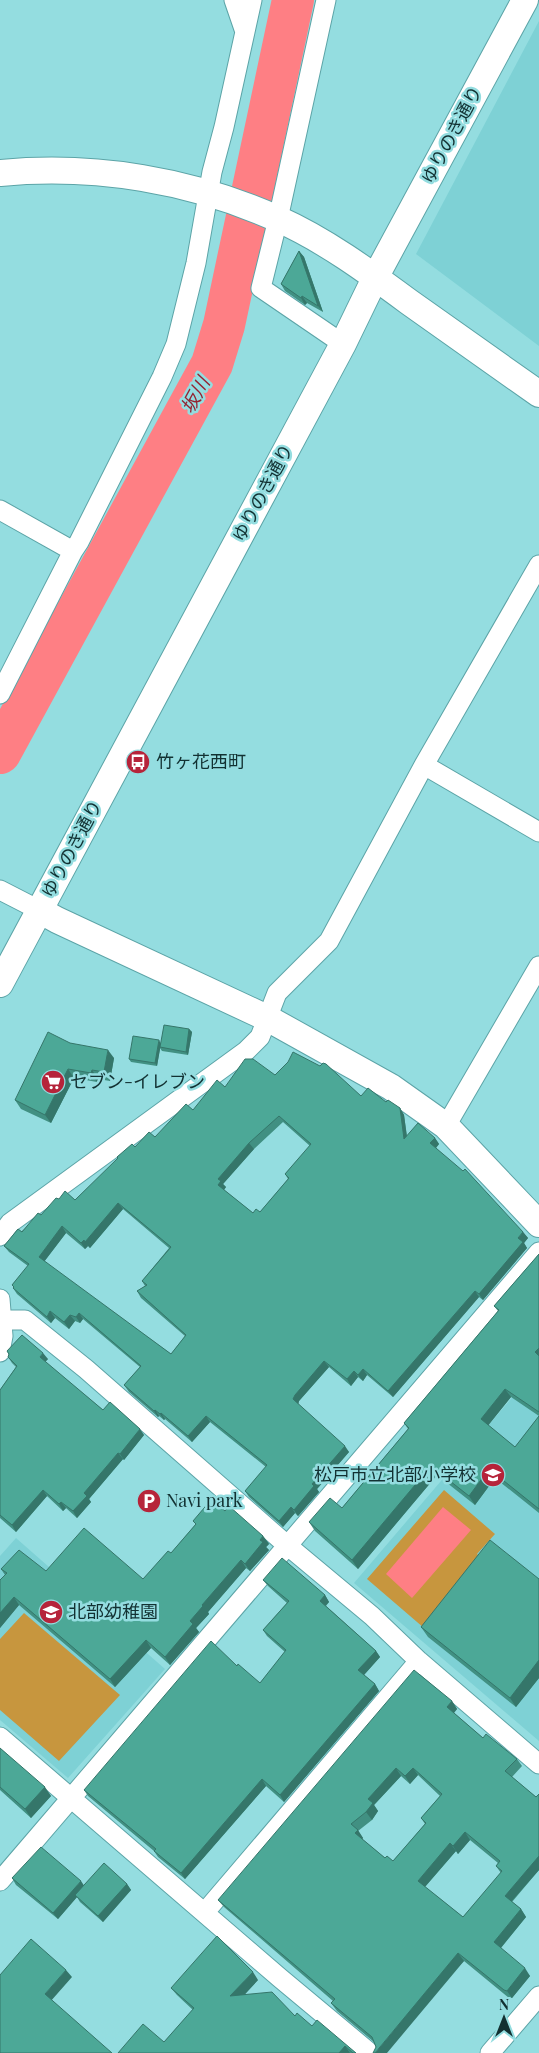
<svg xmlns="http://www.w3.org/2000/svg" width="539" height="2053" viewBox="0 0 539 2053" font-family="'Playfair Display','Noto Sans JP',serif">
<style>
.built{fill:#7ed1d5}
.green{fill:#c7963e}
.water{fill:#fe7f84}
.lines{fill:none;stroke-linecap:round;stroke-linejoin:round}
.river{stroke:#fe7f84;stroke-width:42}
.street-casing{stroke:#5ca4a7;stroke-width:21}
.secondary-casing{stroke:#5ca4a7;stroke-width:28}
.street{stroke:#fff;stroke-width:19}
.secondary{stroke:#fff;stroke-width:26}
.wall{fill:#419082;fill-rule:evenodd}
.shaded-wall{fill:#35766a}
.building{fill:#4ca897;stroke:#35766a;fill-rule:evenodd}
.labels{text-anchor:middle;stroke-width:5;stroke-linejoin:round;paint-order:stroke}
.street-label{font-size:18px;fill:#123132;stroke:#94dde0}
.poi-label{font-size:18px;fill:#123132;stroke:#94dde0;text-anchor:start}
.water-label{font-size:19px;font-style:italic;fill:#942331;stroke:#94dde0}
</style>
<rect width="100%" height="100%" fill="#94dde0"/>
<path class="built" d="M539,21v325l-123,-92z
M539,1366v375l-185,-158z
M16,1538l149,131 -97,109 -68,-58v-164z"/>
<path class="green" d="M444,1490l51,44 -18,20 6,5 -59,69 -57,-49z
M24,1613l96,82 -61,66 -59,-51v-71z"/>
<path class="water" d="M443,1507l28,23 -59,68 -26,-24z"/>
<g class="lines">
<path class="river" d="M0,753l212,-389 12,-39 69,-325"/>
<g class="street-casing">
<path id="street" d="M234,0l11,32
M326,0l-48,219 -17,69 82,56
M0,510l73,41
M0,694l73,-143 6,-9 83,-165 14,-33 20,-81 16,-91 12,-45 28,-127
M424,765l115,67
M0,890l39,20
M446,1126l93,-160
M0,1236l10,-13 236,-172 14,-14 17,-44 52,-52 95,-176 115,-200
M0,1299l3,37 -3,16
M2,1320h23l61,49 202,177 84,70 47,45 120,103
M0,1737l280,241 90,75
M0,1881l539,-629
M205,1912l214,-251
M490,2053l49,-57"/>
</g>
<g class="secondary-casing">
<path id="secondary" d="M0,173c95,-9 191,7 278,46 47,21 89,52 131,83 44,31 87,62 130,92
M39,910l18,10 210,98 124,69 55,39 93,98
M0,984l343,-640 33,-68 149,-276"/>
</g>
<use href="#street" class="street"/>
<use href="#secondary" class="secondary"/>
</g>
<path class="wall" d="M299,251l5,6 19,55 -16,-9 -2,2 -20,-14 -4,-7z
M189,1029l3,3 -4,23 -26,-4 -2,-3 -3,18 -26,-4 -2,-3z
M70,1043l44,15 -4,23 -12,-2 -1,3 -23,-4 -23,45 -30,-14 -6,-9z
M275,1075l111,27 14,6 4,7 3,21 28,2 4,6 -3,4 87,84 5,6 -4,5 3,5 -44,52 -4,-3 -86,100 -26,-22 -4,6 -5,-4 -7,9 -22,-19 -30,34 -1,3 51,48 -32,37 2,3 -21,24 -3,-3 -12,14 -34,-30 -4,-6 21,-24 -56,-45 -18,20 -27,-23 -1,1 -5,-4 -1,1 -29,-25 -5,-7 16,-18 -57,-48 -3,4 -5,-2 -6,8 -14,-11 -4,5 -34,-29 -4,-6 1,-1 -2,-2 16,-19 -19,-14 -5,-6 37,-31 18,-16 16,1 60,-53 20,-10 70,-50zM283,1122l27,24 -25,28 3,5 -28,33 -7,1 -29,-23 2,-3 -3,-3 31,-35zM123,1209l46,39 -27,33 3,5 -8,5 4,7 44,38 -14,18 -127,-92 22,-29 19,16 3,-3 2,2z
M539,1254v259l-44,-35 -20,27 -38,-30 -79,94 -43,-38 -6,-9 33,-14 66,-79 -4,-6 94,-112 -4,-5zM511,1397l28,19 -24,31 -27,-22z
M7,1351l41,8 -3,3 58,48 41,25 -20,25 -1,-1 -34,40 2,3 -14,16 -11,-10 -3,3 -16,-15 -31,36 -16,-14v-128l16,-23 -4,-4 -4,-6 1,-2z
M215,1506l10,5 38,25 6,8 -3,3 3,3 -19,21 -4,-3 -38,44 1,2 -13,14 3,4 -29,33 -19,-17 -36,39 -96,-82 -19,23 5,-53 -4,-6 45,2 97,8 28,-26 25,-29 -3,-3z
M539,1579v99l-23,29 -88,-70 -7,-10z
M263,1580l62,15 4,7 -3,4 50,45 4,6 -16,18 11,9 4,7 -95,111 -18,-16 -81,93 -27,-22 -4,-6 -66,-55 -4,-6 153,-124 23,17 25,-31 -18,-16 -4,-6 24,-27 -19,-17z
M452,1701l5,8 -3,4 29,25 34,21 5,7 -10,11 24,20 3,-3v76l-27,32 9,7 5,8 -25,31 29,28 -18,22h-3l-45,-37 -88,86 -2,-5 -37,-31 -6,-8 2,-2 -109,-94 -6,-7zM418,1775l22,21 -19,22 4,6 -32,37 -8,-3 -23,-19 1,-1 -5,-7 14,-11 6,-9 -4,-6 27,-29 9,8zM470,1840l28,23 -2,3 5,7 -38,44 -38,-30 31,-36 2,3z
M0,1748l51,48 -20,22 -31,-28z
M12,1878l72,8 43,-2 4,6 -28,32 -23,-20 -3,-5 -19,22 -42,-34z
M258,1980l-14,15 51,21 61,37h-238l46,-11 29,-32 -16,-15 -6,-7z"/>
<path class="shaded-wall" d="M299,251l5,6 19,55 -5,-6z
M302,296l5,7 -2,2 -4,-7z
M189,1029l3,3 -4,23 -2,-3z
M159,1040l2,4 -4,22 -2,-3z
M108,1050l6,8 -4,23 -6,-9z
M68,1069l6,9 -23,45 -6,-8z
M92,1070l6,9 -1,3 -6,-9z
M400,1108l4,7 4,31 -4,-7z
M435,1138l4,6 -4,5 -5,-6z
M249,1143l5,6 -31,35 3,3 -3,4 -5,-6v-6z
M118,1203l5,6 -33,39 -5,-6z
M62,1226l4,7 -23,30 -4,-6z
M523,1232l5,6 -4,5 3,5 -44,52 -4,-6z
M84,1240l4,6 -3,3 -4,-6z
M475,1291l4,6 -86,100 -5,-6z
M50,1311l5,7 -4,5 -4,-6z
M79,1313l4,6 -3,4 -4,-6z
M70,1315l5,6 -6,8 -5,-7z
M539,1348v10l-4,-6z
M43,1353l5,6 -4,4 -4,-6z
M324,1361l5,6 -30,34 -1,4 -5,-6 2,-4z
M363,1369l4,6 -4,6 -5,-6z
M354,1371l4,6 -7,9 -4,-7z
M505,1389l6,8 -24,30 -6,-8z
M155,1410l4,6 -1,1 -4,-6z
M161,1413l4,6 -1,1 -4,-6z
M206,1416l4,6 -18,20 -4,-6z
M140,1429l4,6 -20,25 -4,-6z
M345,1446l4,6 -32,37 2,3 -21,24 -4,-6 18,-26z
M118,1453l5,6 -34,40 2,3 -14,16 -4,-7 11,-18z
M431,1466l6,9 -79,94 -6,-9z
M489,1469l6,9 -20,27 -6,-9z
M43,1490l4,6 -31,36 -4,-7z
M61,1502l5,6 -3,3 -4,-7z
M291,1507l4,6 -12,14 -4,-6z
M263,1536l6,8 -3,3 3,3 -19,21 -5,-7z
M241,1560l5,8 -38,44 1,2 -13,14 3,4 -29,33 -5,-8 37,-52z
M325,1595l4,7 -5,5 -4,-6z
M14,1597l5,8 -19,23v-15z
M146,1640l5,8 -36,39 -5,-8z
M376,1651l4,6 -17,19 -5,-6z
M539,1660v18l-23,29 -6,-9z
M375,1684l4,7 -95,111 -4,-7z
M452,1701l5,8 -5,6 -5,-8z
M396,1768l5,8 -27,29 4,6 -6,9 -6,-8 2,-13z
M413,1768l5,7 -8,9 -5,-8z
M262,1779l4,7 -81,93 -4,-6z
M45,1787l6,9 -20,22 -6,-9z
M358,1830l5,8 -2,3 -6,-8z
M465,1832l5,8 -12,14 -5,-8z
M450,1843l6,8 -33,38 -5,-8z
M539,1856v14l-29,33 -5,-7z
M81,1881l4,6 -10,8 2,2 -19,22 -5,-6z
M127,1884l4,6 -28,32 -5,-6z
M521,1909l5,8 -27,33 -5,-8z
M458,1953l6,8 -77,92h-12z
M525,1968l5,8 -18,22 -5,-7z
M66,1970l6,7 -22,25 -5,-8z
M253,1972l5,8 -22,24 -6,-8z
M345,2046l5,7h-11z"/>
<path class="building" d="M299,251l19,55 -16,-10 -1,2 -20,-14z
M164,1025l25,4 -3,23 -26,-5z
M48,1032l22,11 38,7 -4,22 -12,-2 -1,3 -23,-4 -23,46 -30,-15z
M133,1036l26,4 -4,23 -26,-4z
M293,1052l27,14 3,-3 3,1 35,32 7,-8 18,14 2,-2 12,8 4,31 14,-16 17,15 -5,5 33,28 2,-2 58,63 -5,6 5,4 -44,52 -4,-3 -87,100 -25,-22 -5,6 -4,-4 -7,8 -23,-18 -29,34 -2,4 52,47 -33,38 2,2 -20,24 -3,-3 -12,14 -34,-30 22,-26 -61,-49 -18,20 -27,-23 -1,1 -5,-4 -1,1 -30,-26 17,-19 -62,-53 -3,4 -6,-2 -6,7 -14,-11 -3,6 -34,-29 1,-1 -2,-2 17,-21 -25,-18 14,-17 4,3 16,-19 3,2 15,-17 3,1 6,-8 10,9 43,-42 -1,-1 15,-13 3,3 14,-15 6,5 31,-33 7,6 24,-30 8,7 20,-28h8l22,16 13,-13zM279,1116l32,28 -26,30 4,4 -29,34 -4,-3 -3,4 -35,-28 3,-4 -3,-2 31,-36zM118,1203l53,44 -29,34 5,4 -10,6 49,44 -15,19 -132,-97 23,-31 19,17 3,-3 1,2z
M539,1254v94l-4,4 4,4v56l-34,-23 -24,30 34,28 24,-31v93l-50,-40 -20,27 -38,-30 -79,94 -43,-38 21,-24 12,10 67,-80 -5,-5 95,-113 -5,-4z
M22,1335l21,18 -3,4 63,53 7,-8 30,27 -20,25 -2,-1 -34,40 3,3 -14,15 -12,-9 -2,2 -16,-14 -31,35 -12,-10v-125l17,-24 -9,-9 1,-3 -2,-3z
M210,1501l5,5 2,-2 8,7 4,-5 34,30 -3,4 3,2 -18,22 -4,-4 -39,45 1,1 -13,15 3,3 -28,33 -19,-17 -36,39 -96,-82 -14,16v-33l7,-7 -6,-4 18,-19 27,21 38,-43 59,51 25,-28 3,2 25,-29 -3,-3z
M490,1540l49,39v81l-29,38 -89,-71z
M282,1558l43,37 -5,6 56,50 -18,19 17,14 -95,111 -18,-16 -81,94 -27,-22 2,-2 -72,-59 127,-149 26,25 1,-2 22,19 26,-33 -23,-20 26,-29 -26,-21z
M414,1670l38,31 -5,6 36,31 3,-4 31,25 -12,12 31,26 3,-3v62l-34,40 16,13 -27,33 31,26 -18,23 -3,-1 -46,-37 -83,100h-2l3,-6 -4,-10 -41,-34 4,-4 -117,-99zM396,1768l9,8 8,-8 29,26 -21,24 5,5 -33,38 -6,-5 -2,2 -30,-25 3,-3 -7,-6 15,-12 7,-9 -5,-4zM465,1832l35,29 -4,5 6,5 -39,46 -45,-36 32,-38 3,3z
M0,1748l45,39 -20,22 -25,-22z
M41,1847l40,34 -28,32 -41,-35z
M104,1863l23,21 -29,32 -23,-21z
M217,1936l36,36 -23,24 42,-4 23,24 2,-3 15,13 5,-6 39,33h-3l-8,-7 -6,7h-221l25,-29 21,18 30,-34 -23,-20z
M31,1939l35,31 -21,24 67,59h-112v-78z"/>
<defs>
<g id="bus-disc" transform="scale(1.25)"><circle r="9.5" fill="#b6243a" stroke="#94dde0"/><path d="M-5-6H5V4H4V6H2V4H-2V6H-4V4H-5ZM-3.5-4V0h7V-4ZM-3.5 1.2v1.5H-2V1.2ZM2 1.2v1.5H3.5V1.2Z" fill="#fff"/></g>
<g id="supermarket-disc" transform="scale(1.25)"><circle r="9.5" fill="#b6243a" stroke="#94dde0"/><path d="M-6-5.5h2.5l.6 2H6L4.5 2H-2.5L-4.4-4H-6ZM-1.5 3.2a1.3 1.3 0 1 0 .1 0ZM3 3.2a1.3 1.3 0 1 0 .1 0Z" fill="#fff"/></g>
<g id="school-disc" transform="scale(1.25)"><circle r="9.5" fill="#b6243a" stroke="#94dde0"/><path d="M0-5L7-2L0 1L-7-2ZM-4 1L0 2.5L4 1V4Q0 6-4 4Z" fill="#fff"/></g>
<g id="parking-disc" transform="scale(1.25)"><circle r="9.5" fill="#b6243a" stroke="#94dde0"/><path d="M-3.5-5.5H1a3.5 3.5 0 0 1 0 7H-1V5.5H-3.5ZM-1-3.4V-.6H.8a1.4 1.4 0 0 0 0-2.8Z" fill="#fff"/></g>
</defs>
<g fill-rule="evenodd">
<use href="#bus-disc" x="138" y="762"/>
<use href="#supermarket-disc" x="53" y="1082"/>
<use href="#school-disc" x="493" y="1475"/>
<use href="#parking-disc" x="149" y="1501"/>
<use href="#school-disc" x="51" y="1612"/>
</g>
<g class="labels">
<g class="street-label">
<text transform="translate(452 135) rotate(-62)" y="6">ゆりのき通り</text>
<text transform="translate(263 493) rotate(-62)" y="6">ゆりのき通り</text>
<text transform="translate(72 849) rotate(-62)" y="6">ゆりのき通り</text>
</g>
<g class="poi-label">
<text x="156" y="768">竹ヶ花西町</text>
<text x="70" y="1088">セブン-イレブン</text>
<text x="476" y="1481" text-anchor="end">松戸市立北部小学校</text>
<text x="166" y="1507">Navi park</text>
<text x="68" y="1618">北部幼稚園</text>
</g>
<g class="water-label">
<text transform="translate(195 395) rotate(-61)" y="7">坂川</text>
</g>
</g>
<g transform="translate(504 2018)" stroke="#94dde0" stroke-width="4" paint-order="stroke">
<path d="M0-4L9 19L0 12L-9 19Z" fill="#123132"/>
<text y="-8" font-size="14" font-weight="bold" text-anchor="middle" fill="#123132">N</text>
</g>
</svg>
